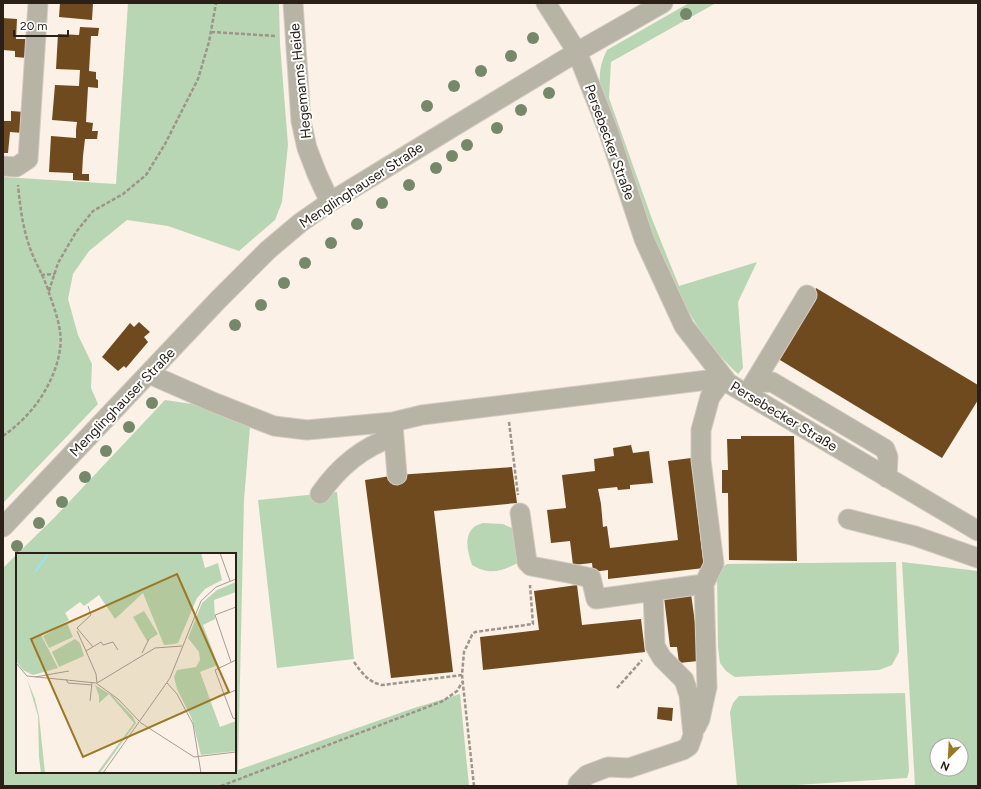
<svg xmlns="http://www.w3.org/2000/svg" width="981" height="789" viewBox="0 0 981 789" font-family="Figtree,sans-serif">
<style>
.green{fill:#b9d6b4;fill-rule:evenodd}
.building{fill:#6f4a1e}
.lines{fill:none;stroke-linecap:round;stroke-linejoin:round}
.minor-casing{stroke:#d5cbc1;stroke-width:21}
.path{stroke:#9e948a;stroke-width:2.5;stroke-dasharray:4 2;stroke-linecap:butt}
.minor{stroke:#b7b3a5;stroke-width:19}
.tree{fill:#76886a}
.labels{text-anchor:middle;stroke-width:4;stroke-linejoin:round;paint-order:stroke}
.street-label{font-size:14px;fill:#2a2017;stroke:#fff}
.inset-river{fill:none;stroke:#98e4f2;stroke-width:2}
.inset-road{fill:none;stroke:#a79d93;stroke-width:1}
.view{fill:#9d7824;fill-opacity:0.15;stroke:#9d7824;stroke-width:2}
.inset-edge{fill:none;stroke:#2a2017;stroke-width:2}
</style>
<rect width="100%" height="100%" fill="#fbf1e6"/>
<path class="green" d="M128,3h151l1,41 8,101 -6,57 -7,18 -36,31 -71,-25 -41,-6 -38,31 -16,23 -5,25 10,36 14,29 -1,24 7,16 -95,99v-326l113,7z
M689,3h27l-105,59 -2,36 43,121 27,67 78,-24 -19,40 5,66 -5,6c-54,-50 -80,-120 -103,-188 -12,-33 -24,-67 -35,-101 -1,-14 1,-23 7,-35z
M165,400l27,4 58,23 -6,73 -6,270 173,-61 49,-15 9,92h-466v-218l14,-14v218h218v-218h-218l37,-36z
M337,492l17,167 -77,9 -19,-168z
M483,523l20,1 13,6 4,32c-18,9 -30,14 -48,3 -4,-12 -9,-28 2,-38 2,-2 6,-3 9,-4z
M896,562l3,90 -7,13 -13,5 -144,7 -9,-6 -6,-8 -2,-16 -1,-72 3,-6 7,-5z
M902,562l76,9v215h-63zM937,745h24v24h-24z
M905,693l4,78 -2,7 -127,8h-43l-7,-74 3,-9 6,-7z"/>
<path class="building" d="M60,3h33l-1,17 -33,-3z
M3,18l14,1 -1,20h13l-1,19 -13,-1v-6l-12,-1z
M80,27l19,1 -1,8h-7l-2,35 7,1v7l2,1v8l-10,-1 -2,35 7,1 -1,8h6l-1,8h-12l-2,17 -1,18h7v7l-16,-1v-7l-24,-1 2,-36 25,2v-8l1,-8 -25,-2 3,-35 24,1 1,-16 -24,-1 2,-35 21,1z
M11,111l13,1 -1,21 -13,-1 -2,21h-5v-32h8z
M816,288l162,97v15l-36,58 -167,-101z
M139,322l11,10 -6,5 4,5 -22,26 -2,-2 -6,5 -16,-14 28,-34 4,4z
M741,436h53l3,125 -68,-1 -1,-67h-6v-23h6l-1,-31h14z
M631,445l2,8 16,-2 4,32 -23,2v4l-12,1 -1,-3 -19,2 3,15 2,23 4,-1 3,22 68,-8 -10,-79 23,-3 13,110 -96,11v-9l-15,2 -1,-9 -19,2 -3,-24 -19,2 -4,-33 19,-2 -4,-33 33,-4 -1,-12 20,-3 -1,-8z
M512,467l5,36 -83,8 19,161 -62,6 -26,-198 32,-5z
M577,585l5,40 59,-6 4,33 -162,18 -3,-33 59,-7 -5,-39z
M691,594l7,50 -2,1 2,16 -19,2 -2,-16h-7l-6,-50z
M658,707l15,1 -1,13 -15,-2z"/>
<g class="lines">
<g class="minor-casing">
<path id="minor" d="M293,3l8,118 6,27 10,26 13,28
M546,3l31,49 31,78 36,109 40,87 44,57 250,148
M3,166l13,1 12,-8 10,-156
M149,374l64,28 61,24 33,4 86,-8 29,-7 302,-37
M755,383l17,-1 113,67 3,8 -1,21
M749,391l58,-96
M393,425l4,50
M320,494c18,-26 43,-47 73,-57
M520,513l7,49 4,4 42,8 18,4 5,21 108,-15 10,-20 -13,-104v-30l9,-33 14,-19
M848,519l67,17 63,22
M3,527l215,-227 50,-50 32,-27 30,-21 118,-72 129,-78 86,-49
M696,727l4,-8 7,-32 -3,-103
M578,786v-2l9,-9 21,-8 21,1 54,-18 6,-4 4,-11 -4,-40 -5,-15 -22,-22 -7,-12 -2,-55"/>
</g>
<path class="path" d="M211,32l65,4
M41,275l14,-1
M49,291l9,-28 18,-31 17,-21 30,-17 23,-19 19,-31 33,-65 11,-37 7,-39
M509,422l9,73
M3,436c8,-6 16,-12 23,-20 17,-17 31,-44 34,-67 3,-18 -5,-39 -11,-56 -5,-18 -16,-33 -21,-51 -6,-19 -8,-37 -10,-57
M354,662c8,11 14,20 28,23l80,-10
M617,688l25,-28
M221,786l222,-85 14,-10 6,-10
M474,786l-12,-111 2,-23 8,-17 3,-3 58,-8 -3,-39"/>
<use href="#minor" class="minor"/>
</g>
<g class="tree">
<circle cx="686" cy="14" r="6"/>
<circle cx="533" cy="38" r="6"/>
<circle cx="511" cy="56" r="6"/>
<circle cx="481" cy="71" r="6"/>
<circle cx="454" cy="86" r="6"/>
<circle cx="549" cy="93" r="6"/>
<circle cx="427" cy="106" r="6"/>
<circle cx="521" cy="110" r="6"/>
<circle cx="497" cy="128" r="6"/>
<circle cx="467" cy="145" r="6"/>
<circle cx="452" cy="156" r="6"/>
<circle cx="436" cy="168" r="6"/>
<circle cx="409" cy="185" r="6"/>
<circle cx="382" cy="203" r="6"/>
<circle cx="357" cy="224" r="6"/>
<circle cx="331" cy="243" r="6"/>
<circle cx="305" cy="263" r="6"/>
<circle cx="284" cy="283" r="6"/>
<circle cx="261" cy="305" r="6"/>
<circle cx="235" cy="325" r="6"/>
<circle cx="152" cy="403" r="6"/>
<circle cx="129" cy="427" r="6"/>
<circle cx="106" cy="451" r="6"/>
<circle cx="85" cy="477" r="6"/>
<circle cx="62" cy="502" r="6"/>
<circle cx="39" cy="523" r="6"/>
<circle cx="17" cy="546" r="6"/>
</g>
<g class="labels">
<g class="street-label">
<text transform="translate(300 81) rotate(-96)" y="5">Hegemanns Heide</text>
<text transform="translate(610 142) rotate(70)" y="5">Persebecker Straße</text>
<text transform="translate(361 185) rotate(-33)" y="5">Menglinghauser Straße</text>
<text transform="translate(122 402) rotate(-46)" y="5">Menglinghauser Straße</text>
<text transform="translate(784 416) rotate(31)" y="5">Persebecker Straße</text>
</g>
</g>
<g transform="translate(16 553)">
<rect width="220" height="220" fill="#fbf1e6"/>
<path d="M0,0h185l4,15 13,-5 4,17 -17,9 -8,9 -19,45 -4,1 -10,1 -21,-52 -28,26 -16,-24 -15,11 -4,-4 -15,11 4,7 -28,15 17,33 -25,7 -10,-5 -7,-9zM220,29v10l-22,8 1,19 -12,6 15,40 -18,7 20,55 16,-6v30l-35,4 -9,-36 -15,-30 -3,-12 3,-7 19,-3 4,-7 -1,-8 -11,-14 14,-35 15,-13zM128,58l14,23 -11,7 -14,-24zM51,70l6,14 -24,11 -6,-12zM59,86l5,4 4,13 -25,11 -7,-15zM11,126l8,20 4,17 6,57h-4l-2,-16 -1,-41zM79,132l18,11 20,21 3,6 -36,50h-3l37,-50 -25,-29 -10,9v-7z" fill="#b9d6b4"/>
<path class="inset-river" d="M19,19l14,-19"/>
<path class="inset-road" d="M204,0l10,28M72,53l3,9 -14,13 16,19M61,78l9,20M126,100l7,-14M220,107l-21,10 18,48 3,1M215,109l-16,-47 21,-8M0,110l11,13 69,7 22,16 23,24 53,34 42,-5M19,124l34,-6M50,126l2,4 24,2M81,130l58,-35 27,-2M81,130l-1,-9 -10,-23 15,-9 2,3 10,-3 5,8M151,130l10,11 16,30 8,49M208,142l12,-5M74,148l2,-18M87,220l67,-95 31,-77 15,-14 20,-8"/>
<path class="view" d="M161,21l52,118 -146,65 -52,-118z"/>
<rect width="220" height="220" class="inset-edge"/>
</g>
<rect width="981" height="789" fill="none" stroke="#2a2017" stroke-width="8"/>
<g transform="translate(949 757) rotate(204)"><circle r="19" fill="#ffffff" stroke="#aaa6a2"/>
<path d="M0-3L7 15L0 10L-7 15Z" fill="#9d7824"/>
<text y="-6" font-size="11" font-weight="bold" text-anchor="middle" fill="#2a2017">N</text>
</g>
<path d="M14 30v6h54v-6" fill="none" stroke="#2a2017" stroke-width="2"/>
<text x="20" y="30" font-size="12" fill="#2a2017" stroke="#ffffff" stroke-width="3" paint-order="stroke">20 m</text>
</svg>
